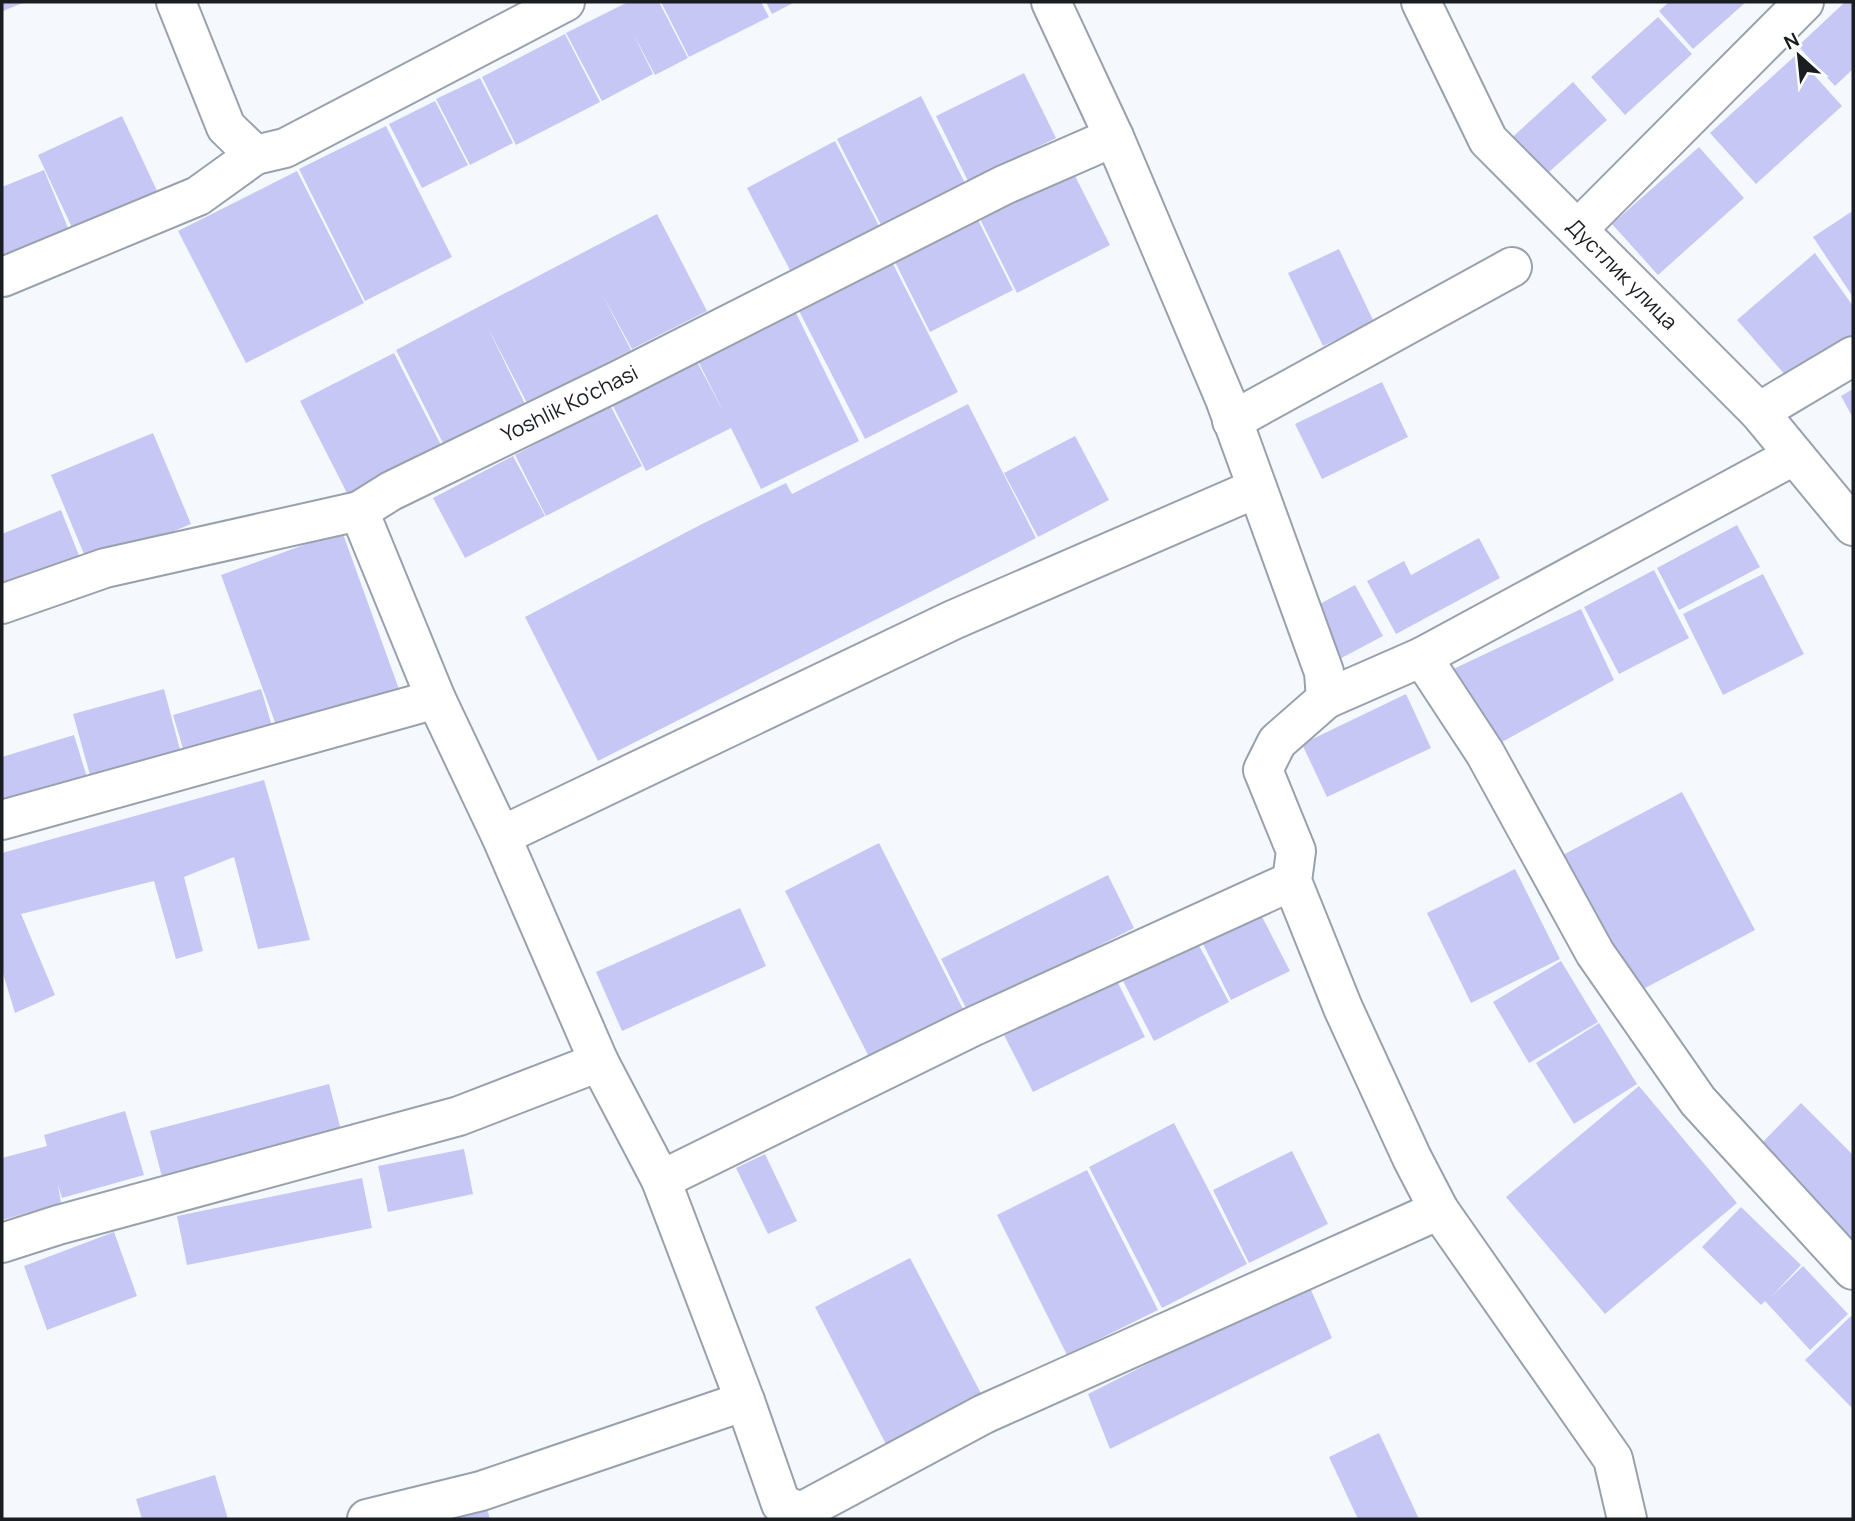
<svg xmlns="http://www.w3.org/2000/svg" width="1855" height="1521" viewBox="0 0 1855 1521" font-family="Manrope,sans-serif">
<style>
.building{fill:#c7c7f6}
.lines{fill:none;stroke-linecap:round;stroke-linejoin:round}
.minor-casing{stroke:#98a1ac;stroke-width:42}
.minor{stroke:#fff;stroke-width:38}
.labels{text-anchor:middle;stroke-width:6;stroke-linejoin:round;paint-order:stroke}
.street-label{font-size:21px;fill:#1a1d21;stroke:#fff}
</style>
<rect width="100%" height="100%" fill="#f5f9fe"/>
<path class="building" d="M2,2h23l-22,9z
M628,2h31l29,56 -33,17 -22,-42 20,41 -51,27 -36,-68z
M661,2h100l8,15 -80,40z
M766,2h29l-23,12z
M1669,2h77l-53,47 -34,-38z
M1845,2h8v67l-18,17 -37,-40z
M1658,17l34,37 -67,61 -34,-38z
M565,34l35,68 -84,43 -34,-68z
M1796,55l46,51 -86,78 -46,-51z
M1024,73l32,65 -88,43 -32,-65z
M480,78l33,65 -43,22 -34,-66z
M1573,82l34,38 -67,60 -34,-37z
M921,96l44,87 -84,42 -44,-86z
M435,101l33,64 -46,23 -33,-64z
M122,116l37,79 -84,39 -37,-79z
M386,126l66,131 -87,44 -66,-132z
M835,141l44,85 -88,46 -44,-84z
M1699,147l45,51 -86,77 -46,-51z
M44,170l27,65 -69,29v-77z
M1072,170l38,75 -93,48 -38,-76z
M297,171l67,132 -118,60 -68,-132z
M1851,212l2,3v82l-40,-60z
M657,214l50,97 -75,38 -30,-55 29,56 -104,53 -40,-77 38,78 -81,41 -48,-95z
M977,218l36,72 -83,42 -36,-72z
M1339,249l35,73 -51,24 -35,-73z
M1815,253l38,53v43l-59,36 -57,-65z
M892,262l66,130 -93,47 -67,-130z
M795,311l64,130 -98,48 -30,-61 -85,43 -34,-67 84,-44 28,53 -27,-54z
M394,353l48,94 -94,48 -48,-94z
M1382,382l26,55 -86,42 -27,-55z
M1853,389v29l-12,-22z
M968,404l68,134 -438,223 -73,-144 177,-93 84,-41 6,11z
M610,405l32,61 -96,50 -31,-61z
M153,433l38,91 -102,42 -38,-91z
M1075,436l34,64 -71,37 -34,-64z
M513,456l32,60 -80,42 -32,-60z
M61,510l21,53 -80,31v-60z
M1737,525l23,42 -81,43 -22,-42z
M342,531l58,161 -120,44 -59,-161z
M1479,538l21,40 -104,56 -29,-53 37,-20 7,14z
M1654,570l35,68 -70,36 -35,-67z
M1763,574l41,80 -81,41 -40,-81z
M1355,585l28,51 -51,27 -27,-51z
M1581,609l33,71 -119,66 -46,-75z
M164,689l19,72 -90,25 -20,-72z
M261,689l14,47 -88,26 -14,-47z
M1406,694l25,54 -104,49 -25,-53z
M74,735l16,52 -88,27v-57z
M264,780l46,160 -52,9 -24,-92 -50,20 19,74 -27,8 -22,-78 -133,33 34,81 -40,18 -13,-43v-117z
M1682,792l73,138 -123,65 -73,-138z
M879,843l86,170 -94,48 -86,-170z
M1515,869l45,90 -89,44 -44,-90z
M1108,875l26,53 -166,84 -27,-53z
M1256,905l34,66 -59,29 -33,-66z
M740,908l26,58 -144,65 -26,-59z
M1194,936l35,66 -75,39 -34,-66z
M1561,961l37,61 -69,41 -36,-61z
M1115,977l30,60 -112,55 -30,-59z
M1599,1023l38,61 -63,40 -38,-61z
M329,1084l12,46 -179,47 -12,-46z
M1639,1086l98,117 -132,111 -99,-117z
M1801,1103l52,52v84l-4,4 -94,-93z
M125,1111l19,64 -82,23 -4,-13 3,18 -59,17v-62l45,-12 -3,-11z
M1174,1123l73,141 -85,44 -73,-141z
M464,1149l9,45 -85,18 -10,-46z
M1292,1151l36,73 -79,39 -36,-73z
M765,1154l32,67 -29,13 -32,-66z
M1087,1170l71,140 -91,45 -70,-140z
M362,1178l10,50 -185,37 -10,-49z
M1741,1207l60,58 -29,31 31,-30 45,48 -38,36 -45,-49 -4,4 -59,-58z
M114,1232l23,64 -90,34 -23,-64z
M910,1258l75,143 -96,49 -74,-143z
M1308,1283l24,55 -222,111 -22,-55z
M1851,1316l2,2v91l-48,-49z
M1379,1433l40,86h-61l-29,-62z
M215,1475l13,44h-86l-6,-20z
M486,1505l4,14h-48z"/>
<g class="lines">
<g class="minor-casing">
<g id="minor">
<path d="M176,2l50,125 29,28 30,-7 280,-146"/>
<path d="M1051,2l63,135 111,262 99,273 2,27 -49,43 -14,28 33,81 -4,30 51,127 69,150 27,52 174,249 14,60"/>
<path id="s1" d="M1421,2l67,138 271,272 94,114"/>
<path d="M1578,229l226,-227"/>
<path d="M3,277l195,-81 57,-41"/>
<path d="M1759,412l94,-56"/>
<path d="M1232,421l280,-154"/>
<path id="s2" d="M2,604l103,-36 254,-57 32,-20 228,-111 385,-195 110,-48"/>
<path d="M1422,657l371,-201"/>
<path d="M1326,699l96,-42 63,96 110,200 103,148 155,169"/>
<path d="M2,820l434,-121 -77,-188"/>
<path d="M501,836l452,-216 304,-132"/>
<path d="M599,1062l62,118 84,221"/>
<path d="M661,1180l311,-153 320,-146"/>
<path d="M2,1243l56,-18 401,-109 140,-54 -98,-226 -65,-137"/>
<path d="M367,1519l114,-28 264,-90 36,103 20,8 183,-98 455,-204"/>
</g>
</g>
<use href="#minor" class="minor"/>
</g>
<g class="labels">
<g class="street-label">
<text dy="7" stroke="none"><textPath href="#s1" startOffset="343">Дустлик улица</textPath></text>
<text dy="7" stroke="none"><textPath href="#s2" startOffset="606">Yoshlik Ko'chasi</textPath></text>
</g>
</g>
<rect width="1855" height="1521" fill="none" stroke="#1a1d21" stroke-width="7"/>
<g transform="translate(1799 56) rotate(333)" stroke="#ffffff" stroke-width="5" paint-order="stroke">
<path d="M0-5L12 26L0 18L-12 26Z" fill="#1a1d21"/>
<text y="-10" font-size="19" font-weight="bold" text-anchor="middle" fill="#1a1d21">N</text>
</g>
</svg>
